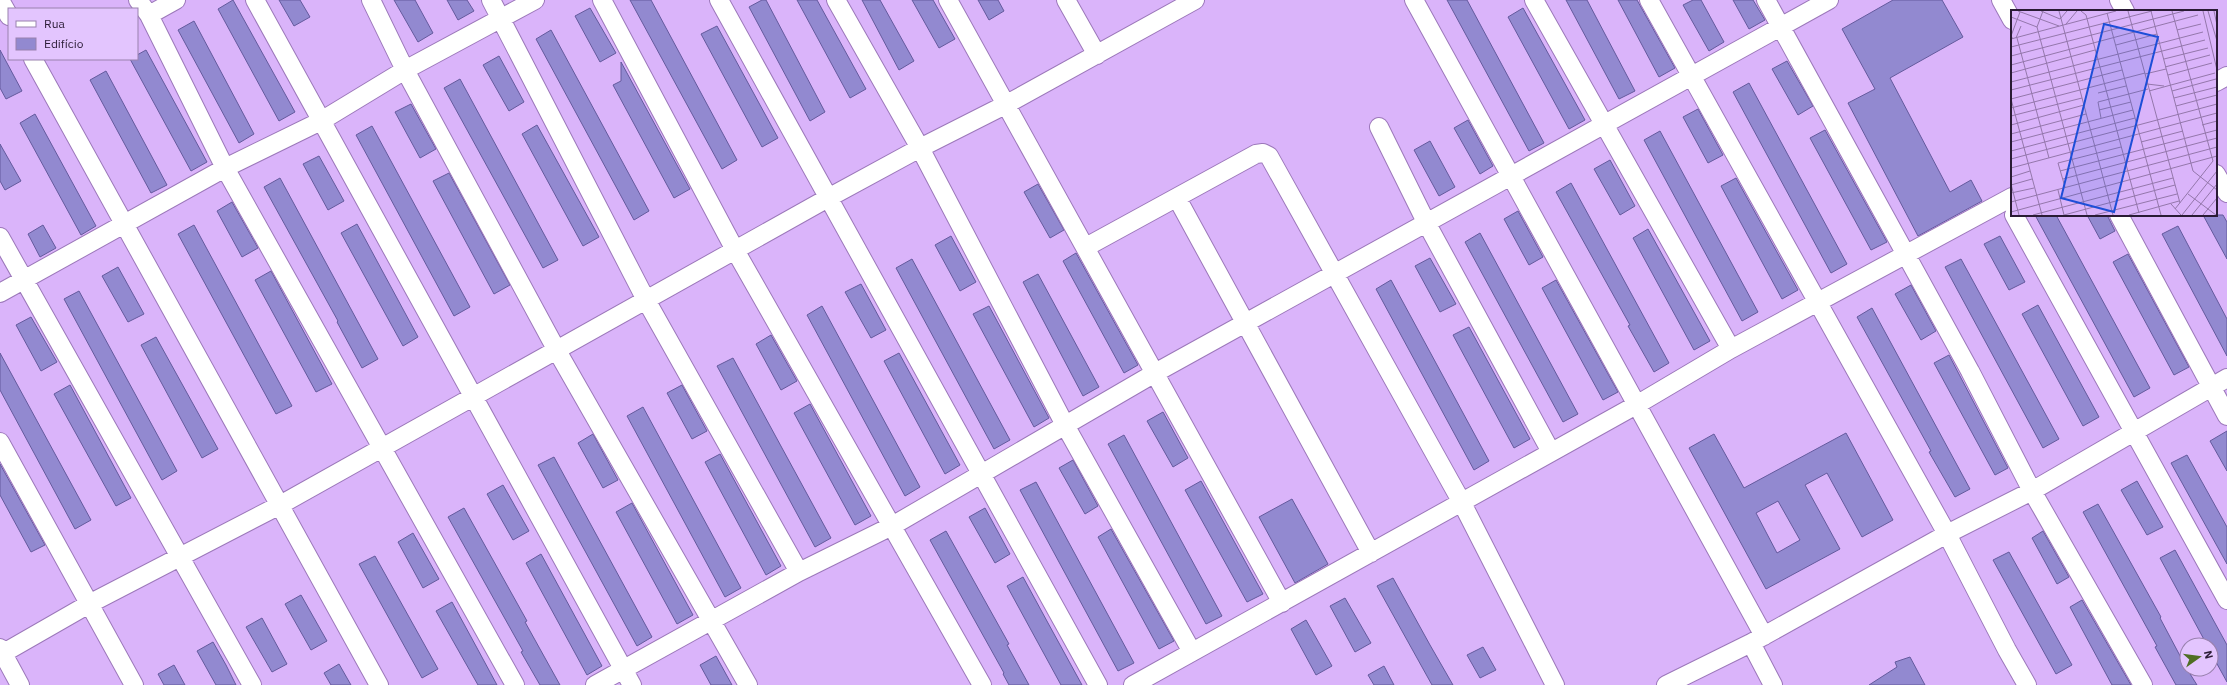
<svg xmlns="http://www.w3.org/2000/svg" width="2227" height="685" viewBox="0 0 2227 685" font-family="'IBM Plex Sans',sans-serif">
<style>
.building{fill:#9289d0;stroke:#645a9d;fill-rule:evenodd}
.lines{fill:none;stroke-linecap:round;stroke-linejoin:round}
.minor-casing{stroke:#9c78ba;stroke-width:20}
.minor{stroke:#fff;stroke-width:18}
.inset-road{fill:none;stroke:#9477ab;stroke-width:1}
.view{fill:#1d4ed8;fill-opacity:0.15;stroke:#1d4ed8;stroke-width:2}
.inset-edge{fill:none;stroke:#2a1b35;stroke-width:2}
</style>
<rect width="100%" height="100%" fill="#dab4fa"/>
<path class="building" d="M233,0l62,112 -16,9 -61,-112z
M279,0h21l10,17 -16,9z
M394,0h21l18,33 -15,9z
M447,0h20l7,11 -16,9z
M630,0h21l86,160 -15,9z
M762,0h4l59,112 -15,9 -61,-114z
M797,0h20l49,89 -16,9z
M862,0h18l34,61 -15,9z
M912,0h21l22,39 -16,9z
M978,0h20l6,11 -15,9z
M1447,0h20l77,143 -15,8z
M1566,0h21l48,91 -16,8z
M1618,0h19l38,68 -16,9z
M1693,0h8l23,42 -15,9 -26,-46z
M1733,0h20l12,20 -16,9z
M1893,0h49l21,37 -73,41 60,114 21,-12 11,21 -64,35 -70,-133 27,-14 -33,-60z
M590,8l26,45 -16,9 -25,-46z
M1523,8l62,112 -16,9 -61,-112z
M194,21l60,113 -15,9 -61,-113z
M717,26l61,112 -16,9 -61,-113z
M551,30l98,181 -15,9 -98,-181z
M0,50l22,41 -16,8 -6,-11z
M146,50l61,112 -16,9 -61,-112h7v-4z
M499,56l25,46 -15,9 -26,-46z
M1787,61l26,45 -15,9 -26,-46z
M621,62l69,127 -16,9 -61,-113 8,-4z
M106,71l61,114 -16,8 -61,-113z
M460,79l98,181 -15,8 -99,-180z
M1749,83l98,181 -16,9 -98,-181z
M411,104l25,45 -16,9 -25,-46z
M1698,109l25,46 -15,8 -25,-46z
M35,114l61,112 -15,9 -61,-112z
M1468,120l25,46 -13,8 -26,-46z
M537,125l62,112 -16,9 -61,-112z
M372,126l98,181 -16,9 -98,-181z
M1825,130l62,112 -16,8 -61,-112z
M1660,131l98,181 -16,9 -98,-181z
M1430,141l25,46 -16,9 -25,-46z
M0,144l21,37 -16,9 -5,-9z
M319,156l25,45 -16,9 -25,-46z
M1610,160l25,46 -15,9 -26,-46z
M449,173l61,112 -16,9 -61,-113z
M280,178l98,181 -16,9 -25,-46 1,-1 -74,-134z
M1736,178l62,112 -16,9 -61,-113z
M1571,183l98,180 -15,9 -26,-46 2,-1 -74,-133z
M1038,184l26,46 -14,8 -26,-46z
M232,202l26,46 -16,9 -25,-46z
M1518,211l25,46 -14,8 -25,-46z
M2035,215h21l94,173 -16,9z
M2087,215h20l8,16 -15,8z
M2203,215h20l4,7v37z
M357,224l61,113 -15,9 -62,-113z
M43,225l13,23 -16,9 -12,-23z
M194,225l98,181 -16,8 -98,-180z
M2178,226l49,93v37l-65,-122z
M1648,229l62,112 -16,9 -61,-112z
M1480,233l98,181 -15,8 -98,-180z
M951,236l25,46 -16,9 -25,-46z
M2000,236l25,46 -16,8 -25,-46z
M1076,253l62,112 -14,8 -61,-112z
M2128,254l61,113 -15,8 -61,-113z
M1430,258l26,46 -16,8 -25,-46z
M912,259l98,181 -16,9 -98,-181z
M1961,259l98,180 -16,9 -98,-181z
M118,267l26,47 -16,8 -26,-46z
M271,271l61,113 -16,8 -61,-112z
M1038,274l61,113 -16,9 -60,-114z
M1391,280l98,181 -15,9 -98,-181z
M1556,280l62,112 -15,8 -61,-112z
M861,284l25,46 -15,8 -26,-46z
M1911,285l25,46 -15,9 -26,-46z
M79,291l98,180 -15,9 -98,-181z
M2038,305l61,112 -16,9 -61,-112z
M822,306l98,181 -15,9 -98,-181z
M989,306l60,112 -15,9 -61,-113z
M1872,308l98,181 -15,8 -26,-45 2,-1 -74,-134z
M31,317l26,45 -16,9 -25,-46z
M1469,327l61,112 -16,9 -61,-113z
M771,335l26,46 -16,9 -25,-46z
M156,337l62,112 -16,9 -61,-113z
M0,353l91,167 -16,9 -75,-139z
M899,353l61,112 -15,9 -61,-113z
M1949,355l59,113 -13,7 -61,-112z
M733,358l98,180 -16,9 -98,-181z
M70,385l61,113 -15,8 -62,-112z
M682,385l25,46 -15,8 -25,-46z
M810,404l61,112 -16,9 -61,-112z
M643,407l98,181 -16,9 -98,-181z
M1163,412l25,46 -15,9 -26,-46z
M2227,431v40l-17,-30z
M1846,433l47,87 -31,17 -35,-64 -22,12 35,64 -74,40 -77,-141 25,-14 30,54zM1778,501l22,39 -23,13 -21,-40z
M593,434l25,46 -15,8 -25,-45z
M1124,435l98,181 -16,8 -98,-180z
M720,454l61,112 -15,9 -61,-113z
M2187,455l40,72v37l-56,-101z
M554,457l98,180 -15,9 -99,-181z
M1073,460l25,46 -13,8 -26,-46z
M0,464l45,81 -14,7 -31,-57z
M1201,481l62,113 -16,8 -62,-112z
M2137,481l26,46 -16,8 -26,-45z
M1036,482l98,181 -16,8 -98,-181z
M503,485l26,46 -16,9 -26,-46z
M1292,499l36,65 -33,19 -36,-66z
M632,503l61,112 -16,9 -61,-112z
M2098,504l63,113 -1,1 27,51 10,16h-21l-21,-38 2,-1 -74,-134z
M464,508l63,113 -2,1 35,63h-20l-19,-33 2,-1 -75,-134z
M985,508l25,46 -15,9 -26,-46z
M1111,529l63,112 -15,8 -61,-112z
M946,531l63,113 -2,1 22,40h-20l-6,-11 1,-1 -74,-133z
M2043,531l26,46 -12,7 -25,-46z
M413,533l26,46 -16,9 -25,-46z
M2175,550l52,95v37l-16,-29v-8h-4l-47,-87z
M2009,552l63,113 -16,9 -63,-114z
M541,554l61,112 -15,9 -61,-112z
M375,556l63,113 -16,9 -63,-114z
M1023,577l25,46 34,62h-21l-54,-99z
M1393,578l37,67 23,40h-21l-55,-99z
M301,595l26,46 -16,9 -26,-46z
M1345,598l26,45 -16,9 -25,-46z
M2082,600l49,85h-19l-42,-78z
M452,602l25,46 20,37h-19l-42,-74z
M262,618l25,46 -15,8 -26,-45z
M1306,620l26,46 -16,9 -25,-46z
M213,642l13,23 10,20h-20l-19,-34z
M1483,647l13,23 -16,8 -13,-23z
M716,656l16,29h-21l-11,-20z
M1910,657l15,28h-56l28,-18 -2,-5z
M339,664l12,21h-20l-7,-12z
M174,665l11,20h-21l-6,-11z
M1384,666l10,19h-20l-6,-10z"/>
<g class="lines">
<g class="minor-casing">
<path id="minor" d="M0,0l9,16
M138,0l11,15 76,153 290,517
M255,0l377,685
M371,0l34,70 151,279 192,336
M491,0l155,300 153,272
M602,0l133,250 247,435
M719,0l379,685
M836,0l84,148 145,277 127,227
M948,0l334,603
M1066,0l31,55
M1414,0l350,636
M1534,0l197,349
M1649,0l298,534 60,116 20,35
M1766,0l204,371 62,120 111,194
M2001,0l11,20
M2119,0l6,11
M149,15l27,-15
M33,59l346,626
M2216,82l11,-6
M1379,127l48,97 124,228
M2216,174l11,19
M1177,198l194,355
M2014,215l213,385
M2119,215l108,201
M0,237l252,448
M1086,247l170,-93 7,-1 6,3 192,345 94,184
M0,293l225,-125 96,-47 84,-51 130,-70
M0,442l134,243
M1751,643l22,42
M0,648l20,37
M0,655l89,-51 191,-99 548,-307 92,-50 87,-44 188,-104
M595,685l204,-113 93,-46 263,-153 674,-373
M1133,685l505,-281 93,-55 281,-152
M1666,685l85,-42 196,-109 85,-43 195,-113"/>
</g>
<use href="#minor" class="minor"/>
</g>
<g transform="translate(2011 10)">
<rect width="206" height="206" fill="#dab4fa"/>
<path class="inset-road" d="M7,1l41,15M30,1l19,8 7,-8M48,1l54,204M70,1l5,4 53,198M117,1l52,192M140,1l42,160 24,19M161,1l41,150 -38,48M192,1l14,59M197,1l9,30M203,1l3,14M96,3l54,202M0,7l26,10 50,188M55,14l11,-13M26,17l6,-16M166,20l24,-6M5,28l5,-12M6,28l32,120M0,29l105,-28M2,29l-2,-3 9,-24M105,35l41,-11M0,37l141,-36M0,46l173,-45M153,49l44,-11M0,55l187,-50M154,57l45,-12M0,63l84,-23M134,64l21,-5M157,65l44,-12M0,72l192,-50M136,74l17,2M0,80l194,-50M138,81l66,-18M161,81l44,-12M87,83l28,-7M163,88l43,-11M0,89l31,116M0,89l111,-29M165,96l41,-11M0,98l134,-35M88,100l32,-8M0,106l71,-18M90,108l-3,-16 50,-13M0,115l73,-20M191,115l15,-4M0,124l75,-20M0,132l122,-32M130,132l42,-11M0,141l124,-33M0,149l206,-55M0,158l206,-55M49,161l157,-41M0,167l19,-6M52,169l154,-41M0,174l8,31M0,175l21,-6M54,177l-7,-24 63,-16M47,180l6,25M0,183l23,-5M177,184l28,21M0,192l206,-55M160,194l10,11M0,202l206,-56M22,205l140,-37M53,205l111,-30M84,205l82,-21M118,205l50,-14M171,205l35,-44M181,205l25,-31M192,205l14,-17"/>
<path class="view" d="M93,14l54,13 -44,175 -53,-14z"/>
<rect width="206" height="206" class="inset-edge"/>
</g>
<rect x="8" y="8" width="130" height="52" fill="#e3c5fe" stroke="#9981ae"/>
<rect x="16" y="21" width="20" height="6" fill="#ffffff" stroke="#9981ae"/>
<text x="44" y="28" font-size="12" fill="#2a1b35">Rua</text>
<rect x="16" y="38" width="20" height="12" fill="#9289d0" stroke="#9981ae"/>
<text x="44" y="48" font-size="12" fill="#2a1b35">Edifício</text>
<g transform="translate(2199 657) rotate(76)"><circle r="19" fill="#e3c5fe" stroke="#9981ae"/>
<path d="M0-3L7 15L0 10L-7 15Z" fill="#4f6e23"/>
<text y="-6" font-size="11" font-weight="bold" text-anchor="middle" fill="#2a1b35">N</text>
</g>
</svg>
